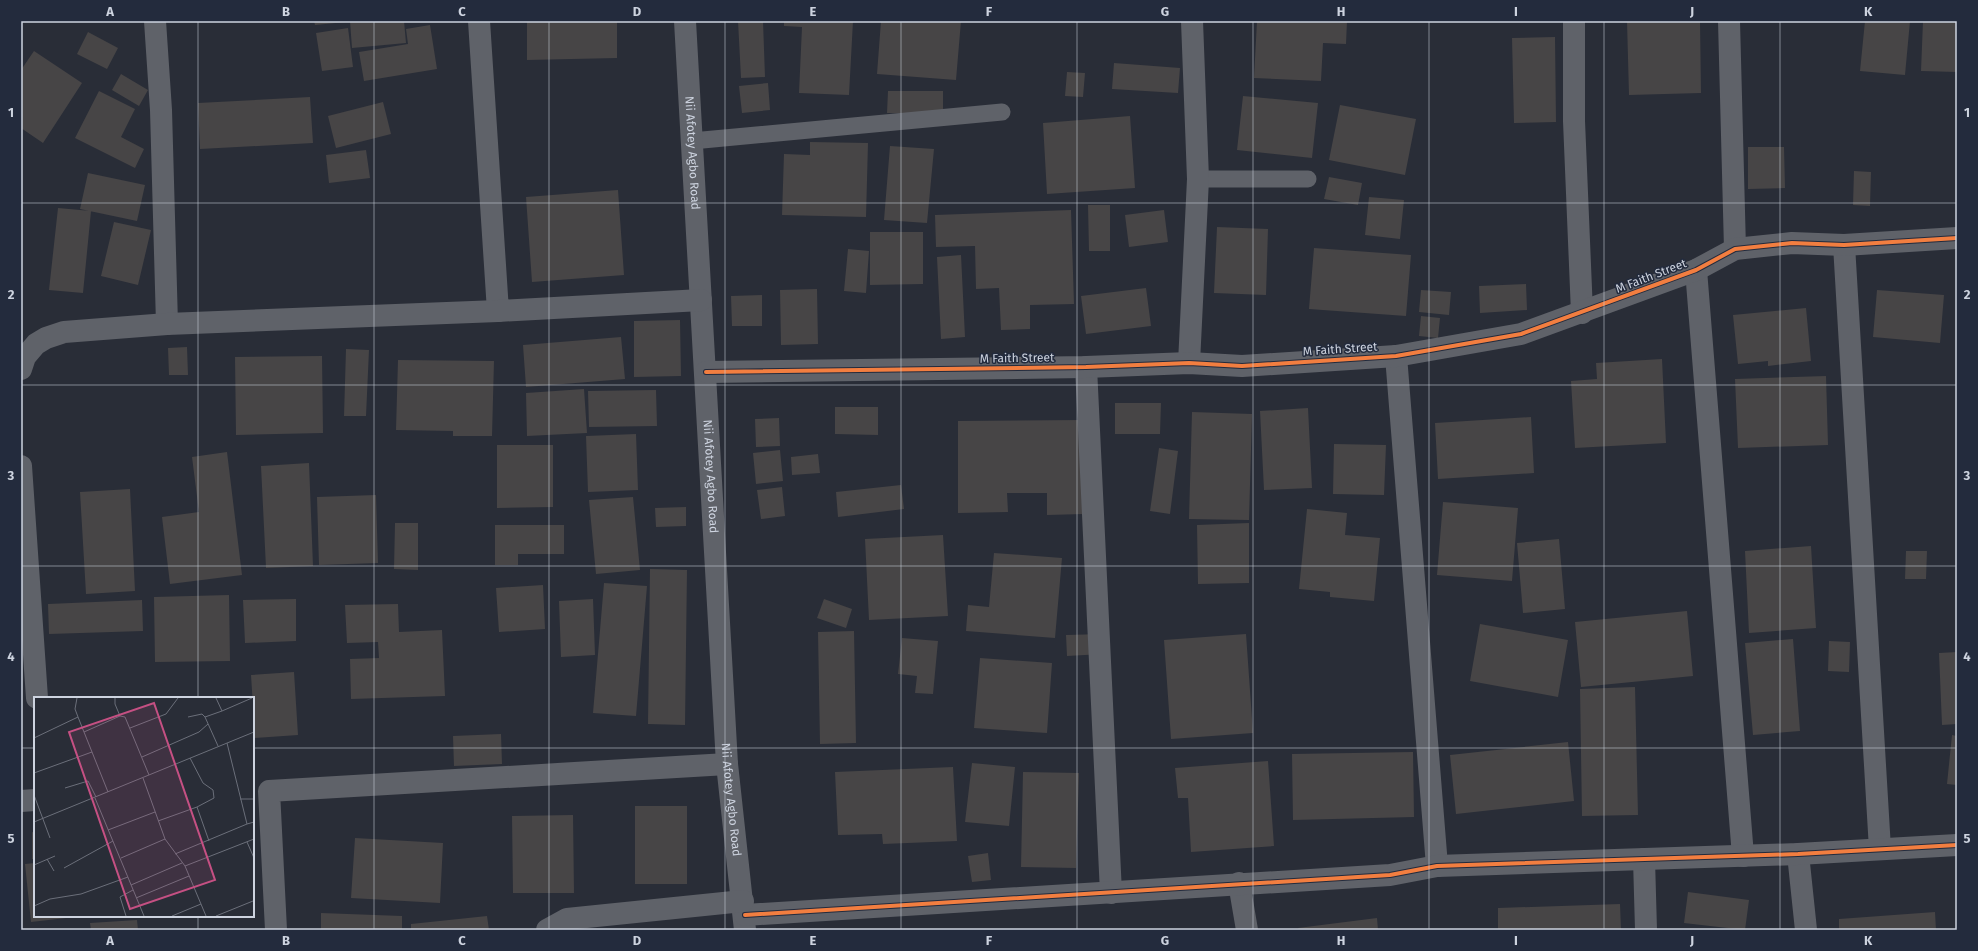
<svg xmlns="http://www.w3.org/2000/svg" width="1978" height="951" viewBox="0 0 1978 951" font-family="'Fira Sans',sans-serif">
<style>
.building{fill:#474546}
.lines{fill:none;stroke-linecap:round;stroke-linejoin:round}
.lane{stroke:#5f6269;stroke-width:17}
.street{stroke:#5f6269;stroke-width:22}
.cycleway-casing{stroke:#232b3d;stroke-width:6}
.cycleway{stroke:#f27e40;stroke-width:4}
.grid{fill:none;stroke:#cdd3df;stroke-width:1;stroke-opacity:0.55}
.labels{text-anchor:middle;stroke-width:3;stroke-linejoin:round;paint-order:stroke}
.street-label{font-size:12px;fill:#cdd3df;stroke:#232b3d}
.inset-road{fill:none;stroke:#6b6f7a;stroke-width:1}
.view{fill:#c55083;fill-opacity:0.15;stroke:#c55083;stroke-width:2}
.inset-edge{fill:none;stroke:#cdd3df;stroke-width:2}
.neatline{fill:none;stroke:#cdd3df;stroke-width:1.5}
.grid-label{font-size:13px;text-anchor:middle;font-weight:bold;fill:#cdd3df}
</style>
<rect width="100%" height="100%" fill="#292d37"/>
<path class="building" d="M314,21h32v1l-31,3z
M350,21h54l2,22 -54,5z
M527,21h90v37l-90,2z
M738,21h25l2,56 -24,1z
M784,21h69l-4,74 -50,-2 3,-66 -18,-1z
M881,21h80l-5,59 -79,-6z
M1257,21h90l-1,23 -23,-1 -2,38 -67,-3z
M1627,21h73l1,72 -72,2z
M1865,21h45l-5,54 -45,-4z
M1923,21h34v51l-36,-1z
M430,25l7,44 -73,12 -5,-29 49,-8 -2,-15z
M348,28l5,39 -31,4 -6,-38z
M88,32l30,16 -11,21 -30,-15z
M1555,37l1,85 -42,1 -2,-85z
M34,51l48,32 -39,60 -22,-15v-58z
M1114,63l66,5 -2,25 -66,-4z
M1067,72l18,1 -2,24 -18,-1z
M121,74l27,16 -9,16 -27,-16z
M768,83l2,27 -28,3 -3,-27z
M99,91l36,18 -14,28 23,12 -9,19 -60,-30z
M888,91h55v23l-56,-1z
M1243,96l75,7 -6,55 -75,-8z
M310,97l3,46 -113,6 -2,-46z
M383,102l8,32 -55,14 -8,-32z
M1340,105l76,14 -11,56 -76,-15z
M1130,116l5,72 -88,6 -4,-71z
M810,142l58,1 -2,74 -84,-2 2,-61 26,1z
M890,146l44,3 -7,74 -43,-3z
M1748,147h36l1,41 -37,1z
M366,150l4,28 -41,5 -3,-28z
M1854,171l17,1 -1,34 -17,-1z
M88,173l57,12 -8,36 -57,-12z
M1329,177l33,6 -4,22 -34,-6z
M618,190l6,85 -92,7 -6,-85z
M1369,197l35,3 -4,39 -35,-4z
M1088,205h22v46h-21z
M58,208l33,3 -8,82 -34,-3z
M1071,210l3,94 -44,1v24l-29,1 -2,-42 -23,1 -1,-43 -39,1 -1,-32z
M1164,210l4,32 -39,5 -4,-32z
M114,222l37,8 -13,55 -37,-9z
M1217,227l51,2 -2,66 -52,-2z
M870,232h53v52l-53,1z
M1314,248l97,7 -5,61 -97,-7z
M848,249l21,2 -3,42 -22,-2z
M961,255l4,82 -24,2 -4,-82z
M1526,284l1,26 -47,3 -1,-27z
M1146,288l5,38 -65,8 -5,-38z
M817,289l1,55 -37,1 -1,-55z
M1421,290l30,2 -2,23 -30,-3z
M1877,290l67,5 -4,48 -67,-6z
M762,295v31h-30l-1,-30z
M1806,308l5,53 -43,5v-5l-30,3 -5,-49z
M1421,316l19,2 -2,20 -19,-2z
M680,320l1,56 -47,1v-56z
M621,337l4,42 -99,8 -3,-42z
M187,347l1,28h-19l-1,-27z
M346,349l23,1 -3,66h-22z
M322,356l1,77 -87,2 -1,-78z
M1662,359l4,84 -91,5 -4,-67 26,-2 -1,-16z
M398,360l96,1 -2,75h-39v-5l-57,-1z
M1826,376l2,69 -90,3 -3,-69z
M584,389l3,44 -60,3 -1,-43z
M656,390l1,36 -68,1 -1,-36z
M1115,403h46l-1,31h-45z
M835,407h43v28l-43,-1z
M1308,408l4,80 -48,2 -4,-79z
M1192,412l60,2 -3,106 -60,-1z
M1531,417l3,56 -96,6 -3,-56z
M779,418l1,28 -24,1 -1,-28z
M1084,420v94l-37,1v-22h-40l1,19 -50,1v-92z
M636,434l2,56 -50,2 -2,-56z
M1334,444l52,1 -2,50 -51,-1z
M497,445h56v62l-56,1z
M1159,448l19,3 -8,63 -20,-3z
M780,450l3,31 -27,3 -3,-31z
M227,452l15,123 -72,9 -8,-67 37,-5 -7,-55z
M818,454l2,19 -28,2 -1,-18z
M309,463l4,103 -47,2 -5,-102z
M901,485l3,24 -66,8 -2,-25z
M782,487l3,29 -24,3 -4,-29z
M130,489l5,102 -49,3 -6,-102z
M376,495l2,68 -59,2 -2,-68z
M633,497l7,73 -44,4 -7,-74z
M1443,502l75,6 -6,73 -75,-6z
M686,507v19l-30,1 -1,-19z
M1307,509l40,4 -2,22 35,3 -6,63 -44,-4v-5l-31,-3z
M395,523h23v47l-24,-1z
M1249,523v60l-51,1 -1,-59z
M495,525h69v29h-46v11h-23z
M943,535l5,81 -79,4 -4,-81z
M1559,539l6,70 -42,4 -6,-70z
M1811,546l5,82 -67,5 -4,-82z
M1906,551h21l-1,28h-21z
M994,553l68,5 -7,80 -89,-7 2,-26 21,2z
M650,569l37,1 -2,155 -37,-1z
M604,583l43,3 -11,130 -43,-3z
M543,585l2,44 -46,3 -3,-44z
M229,595l1,66 -75,1 -1,-65z
M296,599v42l-51,2 -2,-43z
M593,599l2,56 -34,2 -2,-56z
M824,599l28,10 -6,19 -29,-10z
M142,600l1,31 -94,3 -1,-30z
M398,604l1,28 43,-2 3,66 -94,3 -1,-40 29,-1 -1,-16 -31,1 -2,-38z
M1687,611l6,65 -112,11 -6,-65z
M1480,624l88,16 -10,57 -88,-16z
M854,631l2,112 -36,1 -2,-112z
M1103,634v20l-36,2 -1,-21z
M1246,634l7,99 -82,6 -7,-99z
M902,638l36,3 -5,53 -18,-1 2,-17 -19,-2z
M1793,639l7,92 -47,4 -8,-92z
M1829,641l21,1 -1,30 -21,-1z
M1957,652v72l-15,1 -3,-72z
M980,658l72,5 -5,70 -73,-5z
M294,672l4,63 -43,3 -4,-63z
M1635,687l3,128 -56,1 -2,-127z
M501,734l1,30 -48,2 -1,-30z
M1952,735l5,1v49l-10,-1z
M1568,742l6,59 -118,13 -6,-59z
M1413,752l1,65 -121,3 -1,-66z
M1268,761l6,85 -83,6 -3,-54h-10l-3,-30z
M972,763l43,4 -6,59 -44,-4z
M953,767l4,74 -74,3 -1,-10 -44,1 -3,-63z
M1023,772l56,1 -3,95 -55,-1z
M635,806h52v78h-52z
M573,815l1,78h-61l-1,-77z
M32,832l3,1v26h-3z
M355,838l88,5 -3,60 -89,-5z
M988,853l3,27 -19,2 -4,-26z
M35,863v53l40,1 -44,5 -6,-58z
M1688,892l61,8 -4,30 -61,-7z
M1620,904l1,26h-123v-22z
M1935,912l1,18h-97v-11z
M321,913l81,3v14h-81z
M487,916l2,14h-78v-6z
M1377,918l1,12h-79l-1,-2z
M137,920l1,10h-47l-1,-7z"/>
<g class="lines">
<path class="lane" d="M692,141l310,-29
M1198,179h110"/>
<g class="street">
<path d="M155,21l6,89 6,214"/>
<path d="M479,21l19,290"/>
<path id="s1" d="M685,21l42,743 18,166"/>
<path d="M1574,21v100l8,192"/>
<path d="M1729,21l6,228"/>
<path d="M1844,245l36,604"/>
<path d="M1696,270l47,586"/>
<path d="M1396,356l41,510"/>
<path d="M1189,363l9,-184 -6,-158"/>
<path d="M1086,367l25,526"/>
<path d="M21,369l4,-12 11,-13 10,-6 18,-6 103,-8 331,-13 203,-11"/>
<path d="M706,372l380,-5 103,-4 53,3 154,-10 125,-22 175,-64 39,-21 57,-6 52,2 113,-7"/>
<path d="M21,466l16,232"/>
<path d="M21,801l14,-1"/>
<path d="M1798,854l8,76"/>
<path d="M1644,859l2,71"/>
<path d="M1239,883l8,47"/>
<path d="M745,915l645,-40 47,-9 361,-12 159,-9"/>
<path d="M276,930l-7,-139 458,-27"/>
<path d="M547,930l20,-11 176,-18"/>
</g>
<g class="cycleway-casing">
<path id="cycleway" d="M706,372l380,-5 103,-4 53,3 154,-10 125,-22 175,-64 39,-21 57,-6 52,2 113,-7
M745,915l645,-40 47,-9 361,-12 159,-9"/>
</g>
<use href="#cycleway" class="cycleway"/>
</g>
<path class="grid" d="M198,21v677M374,21v909M549,21v909M725,21v909M901,21v909M1077,21v909M1253,21v909M1429,21v909M1604,21v909M1780,21v909M21,203h1936M21,385h1936M21,566h1936M21,748h14M253,748h1704M198,916v14"/>
<g class="labels">
<g class="street-label">
<text dy="4" stroke="none"><textPath href="#s1" startOffset="132">Nii Afotey Agbo Road</textPath></text>
<text transform="translate(1651 276) rotate(-21)" y="4">M Faith Street</text>
<text transform="translate(1340 349) rotate(-4)" y="4">M Faith Street</text>
<text transform="translate(1017 358) rotate(-1)" y="4">M Faith Street</text>
<text dy="4" stroke="none"><textPath href="#s1" startOffset="456">Nii Afotey Agbo Road</textPath></text>
<text dy="4" stroke="none"><textPath href="#s1" startOffset="780">Nii Afotey Agbo Road</textPath></text>
</g>
</g>
<g transform="translate(34 697)">
<rect width="220" height="220" fill="#292d37"/>
<path class="inset-road" d="M43,1l-2,11 3,8M81,1v6l5,12M182,1l6,13 -17,6 13,29M188,14l30,-13M154,20l14,-3 3,3M96,31l36,-14 12,-16M50,35l36,-16 5,1 24,58M0,41l44,-21 14,35M193,46l20,81 7,-2M108,60l57,-25 9,-8M0,76l58,-21 16,40M109,81l22,61 20,27 21,50M31,91l23,-7 8,16M0,98l16,43M61,101l49,118M206,102h14M163,110l12,34M124,124l39,-14 17,-9 -1,-8 -10,-7 -13,-25M0,125l220,-90M74,133l47,-18M213,145l7,16M141,157l72,-30M87,161l44,-19M13,162l7,12M0,168l21,-9M151,169l69,-27M30,171l49,-27M97,188l51,-22M102,201l53,-22M0,209l16,-7 31,-5 47,-17M92,219l-6,-19 13,-7M138,219l29,-12M182,219l37,-15"/>
<path class="view" d="M120,6l61,177 -85,29 -61,-177z"/>
<rect width="220" height="220" class="inset-edge"/>
</g>
<rect width="1978" height="951" fill="none" stroke="#232b3d" stroke-width="44"/>
<rect x="22" y="22" width="1934" height="907" class="neatline"/>
<g class="grid-label">
<text x="110" y="16">A</text>
<text x="286" y="16">B</text>
<text x="462" y="16">C</text>
<text x="637" y="16">D</text>
<text x="813" y="16">E</text>
<text x="989" y="16">F</text>
<text x="1165" y="16">G</text>
<text x="1341" y="16">H</text>
<text x="1516" y="16">I</text>
<text x="1692" y="16">J</text>
<text x="1868" y="16">K</text>
<text x="11" y="117">1</text>
<text x="1967" y="117">1</text>
<text x="11" y="299">2</text>
<text x="1967" y="299">2</text>
<text x="11" y="480">3</text>
<text x="1967" y="480">3</text>
<text x="11" y="661">4</text>
<text x="1967" y="661">4</text>
<text x="11" y="843">5</text>
<text x="1967" y="843">5</text>
<text x="110" y="945">A</text>
<text x="286" y="945">B</text>
<text x="462" y="945">C</text>
<text x="637" y="945">D</text>
<text x="813" y="945">E</text>
<text x="989" y="945">F</text>
<text x="1165" y="945">G</text>
<text x="1341" y="945">H</text>
<text x="1516" y="945">I</text>
<text x="1692" y="945">J</text>
<text x="1868" y="945">K</text>
</g>
</svg>
